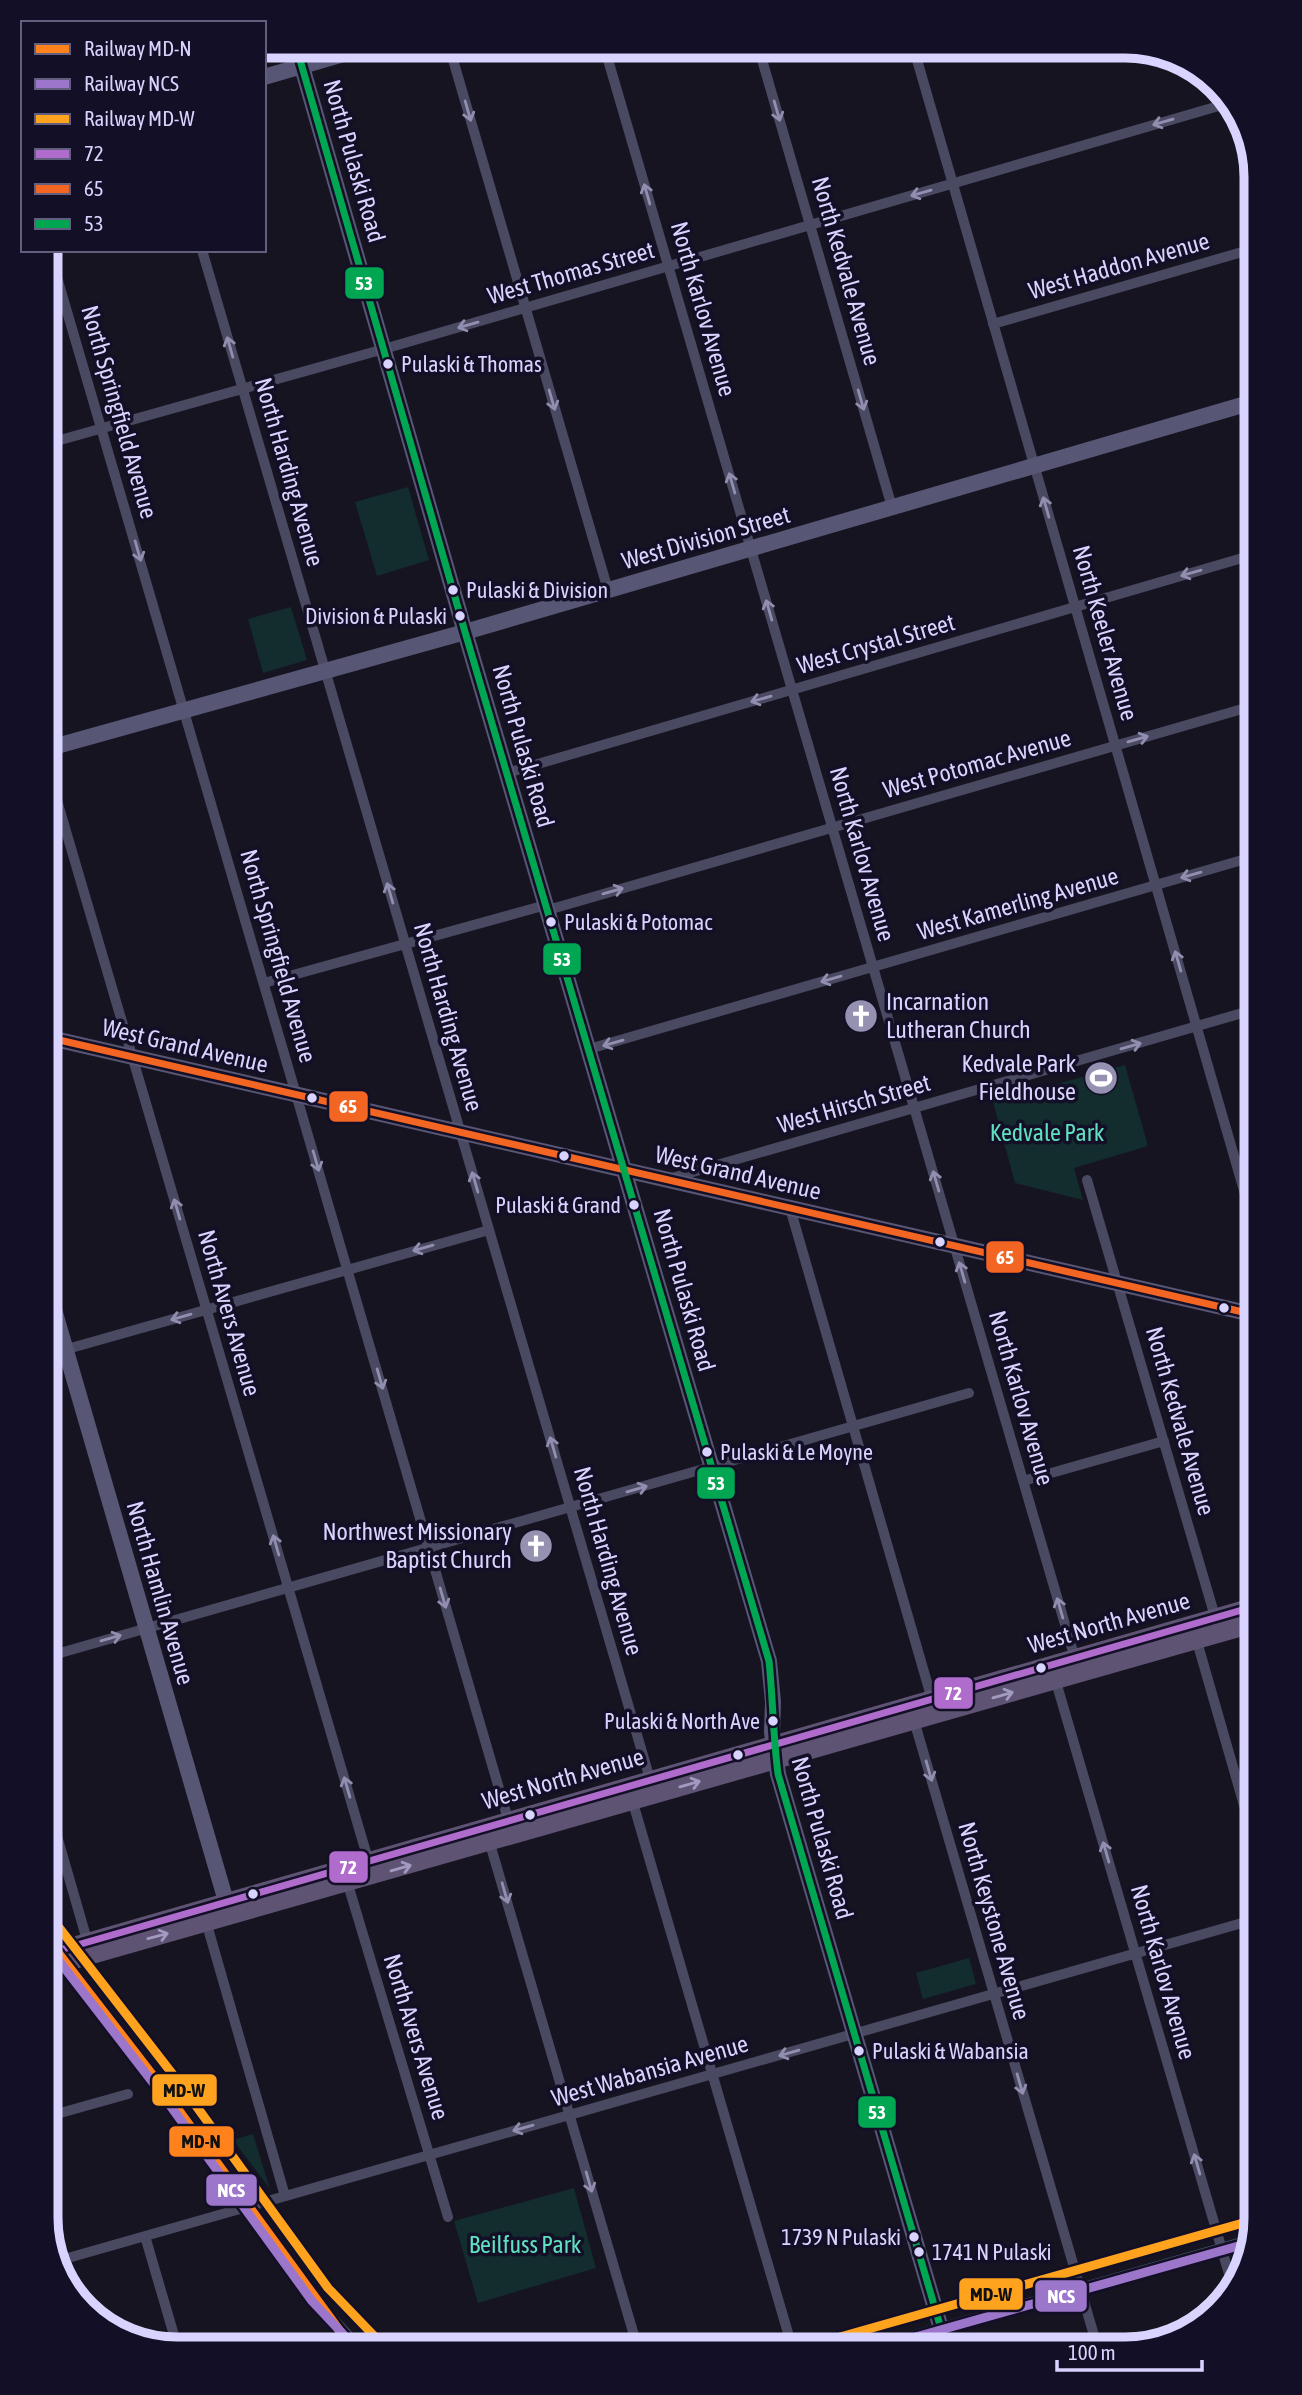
<svg xmlns="http://www.w3.org/2000/svg" width="1302" height="2395" viewBox="0 0 1302 2395" font-family="'Asap Condensed',sans-serif">
<style>
.green{fill:#132c2d}
.lines{fill:none;stroke-linecap:round;stroke-linejoin:round}
.street{stroke:#4a4962;stroke-width:10}
.secondary{stroke:#575674;stroke-width:16}
.primary{stroke:#5e5373;stroke-width:18}
.rail-casing{stroke:#43596b;stroke-width:5}
.rail{stroke:#130f26;stroke-width:2.5;stroke-dasharray:8;stroke-linecap:butt}
.bus-1-casing{stroke:#130f26;stroke-width:12}
.bus-2-casing{stroke:#130f26;stroke-width:12}
.bus-3-casing{stroke:#130f26;stroke-width:12}
.bus-1{stroke:#b06ccc;stroke-width:7}
.bus-2{stroke:#f26522;stroke-width:7}
.bus-3{stroke:#00a651;stroke-width:7}
.rail-1-casing{stroke:#130f26;stroke-width:14}
.rail-2-casing{stroke:#130f26;stroke-width:14}
.rail-3-casing{stroke:#130f26;stroke-width:14}
.rail-1{stroke:#ff821d;stroke-width:9}
.rail-2{stroke:#9c76ca;stroke-width:9}
.rail-3{stroke:#ffa21d;stroke-width:9}
.oneway{stroke:#928eb0}
.oneway2{stroke:#a29ac0}
.bus-dot{fill:#d9d4ff;stroke:#130f26;stroke-width:2.5}
.labels{text-anchor:middle;stroke-width:7;stroke-linejoin:round;paint-order:stroke}
.bus-label{font-size:22px;fill:#d9d4ff;stroke:#130f26;text-anchor:start}
.street-label{font-size:24px;fill:#d9d4ff;stroke:#130f26}
.poi-label{font-size:24px;fill:#d9d4ff;stroke:#130f26;text-anchor:end}
.park-label{font-size:24px;fill:#5fe0c0;stroke:#130f26}
.rim{fill:none;stroke:#d9d4ff;stroke-width:9}
.line-badge{stroke:#130f26;stroke-width:2.5}
.badge-label{font-size:19px;text-anchor:middle;font-weight:bold;fill:#fff}
.pale-badge-label{font-size:19px;text-anchor:middle;font-weight:bold;fill:#111}
</style>
<rect width="100%" height="100%" fill="#161421"/>
<path class="green" d="M408,487l21,73 -52,16 -22,-74z
M291,607l16,53 -44,13 -15,-54z
M1125,1065l23,81 -74,22 9,32 -68,-17 -22,-81z
M969,1958l7,26 -53,15 -7,-26z
M253,2134l17,55 -37,-49z
M574,2188l22,80 -118,35 -24,-82z"/>
<g class="lines">
<path class="street" d="M449,46l159,544
M604,46l472,1616
M758,46l134,461
M913,46l343,1186
M1246,125l1,4
M49,250l461,1576
M202,250l450,1536
M993,324l263,-76
M46,444l338,-95 845,-246
M46,763l324,1103
M507,773l749,-219
M548,910l708,-205
M264,983l282,-78
M589,1049l667,-193
M672,1178l584,-169
M1087,1180l129,440
M790,1208l143,495
M46,1355l443,-125
M1023,1481l141,-40
M1196,1638l60,209
M46,1657l923,-264
M1054,1675l180,616
M913,1717l185,632
M631,1796l157,537
M46,1798l43,149
M488,1837l150,512
M346,1878l102,339
M205,1918l80,278
M46,2117l82,-23
M145,2236l33,113
M54,2262l1202,-343"/>
<path class="secondary" d="M296,46l169,586 304,1029 4,41 -1,30 6,42 169,575
M264,77l107,-31
M46,749l419,-117 791,-231
M46,1037l1210,278
M46,1282l184,633"/>
<path class="primary" d="M46,1954l1210,-348
M46,1968l1210,-345"/>
<g class="rail-casing">
<path id="rail" d="M311,2291l53,58
M307,2340l2,9
M857,2349l394,-112"/>
</g>
<use href="#rail" class="rail"/>
<g class="bus-1-casing">
<path id="bus-1" d="M46,1954l1210,-348"/>
</g>
<g class="bus-2-casing">
<path id="bus-2" d="M46,1037l1210,278"/>
</g>
<g class="bus-3-casing">
<path id="bus-3" d="M296,46l169,586 304,1029c4,38 4,75 9,113l169,575"/>
</g>
<use href="#bus-1" class="bus-1"/>
<use href="#bus-2" class="bus-2"/>
<use href="#bus-3" class="bus-3"/>
<g class="rail-1-casing">
<path id="rail-1" d="M46,1937l112,145 195,267"/>
</g>
<g class="rail-2-casing">
<path id="rail-2" d="M46,1944l118,153 148,204 45,48
M873,2349l376,-106"/>
</g>
<g class="rail-3-casing">
<path id="rail-3" d="M54,1921l127,164 147,203 51,53
M833,2339l417,-118"/>
</g>
<use href="#rail-1" class="rail-1"/>
<use href="#rail-2" class="rail-2"/>
<use href="#rail-3" class="rail-3"/>
</g>
<defs><path id="oneway-shaft" d="M-6 0H5M1.5-3L5.5 0L1.5 3" fill="none" stroke-width="1.6" stroke-linecap="round" stroke-linejoin="round" transform="scale(1.75)"/></defs>
<g class="oneway">
<use href="#oneway-shaft" transform="translate(468 111) rotate(74)"/>
<use href="#oneway-shaft" transform="translate(777 111) rotate(74)"/>
<use href="#oneway-shaft" transform="translate(1163 122) rotate(164)"/>
<use href="#oneway-shaft" transform="translate(921 193) rotate(164)"/>
<use href="#oneway-shaft" transform="translate(647 194) rotate(-106)"/>
<use href="#oneway-shaft" transform="translate(468 325) rotate(164)"/>
<use href="#oneway-shaft" transform="translate(230 347) rotate(-106)"/>
<use href="#oneway-shaft" transform="translate(552 400) rotate(74)"/>
<use href="#oneway-shaft" transform="translate(861 400) rotate(74)"/>
<use href="#oneway-shaft" transform="translate(732 483) rotate(-106)"/>
<use href="#oneway-shaft" transform="translate(1046 507) rotate(-106)"/>
<use href="#oneway-shaft" transform="translate(138 551) rotate(74)"/>
<use href="#oneway-shaft" transform="translate(1191 573) rotate(164)"/>
<use href="#oneway-shaft" transform="translate(769 610) rotate(-106)"/>
<use href="#oneway-shaft" transform="translate(761 699) rotate(164)"/>
<use href="#oneway-shaft" transform="translate(1138 739) rotate(-16)"/>
<use href="#oneway-shaft" transform="translate(1191 875) rotate(164)"/>
<use href="#oneway-shaft" transform="translate(613 891) rotate(-16)"/>
<use href="#oneway-shaft" transform="translate(390 893) rotate(-106)"/>
<use href="#oneway-shaft" transform="translate(1178 961) rotate(-106)"/>
<use href="#oneway-shaft" transform="translate(831 979) rotate(164)"/>
<use href="#oneway-shaft" transform="translate(613 1043) rotate(164)"/>
<use href="#oneway-shaft" transform="translate(1131 1046) rotate(-16)"/>
<use href="#oneway-shaft" transform="translate(316 1161) rotate(74)"/>
<use href="#oneway-shaft" transform="translate(936 1181) rotate(-106)"/>
<use href="#oneway-shaft" transform="translate(475 1182) rotate(-106)"/>
<use href="#oneway-shaft" transform="translate(177 1209) rotate(-106)"/>
<use href="#oneway-shaft" transform="translate(423 1248) rotate(164)"/>
<use href="#oneway-shaft" transform="translate(962 1272) rotate(-106)"/>
<use href="#oneway-shaft" transform="translate(181 1317) rotate(164)"/>
<use href="#oneway-shaft" transform="translate(380 1379) rotate(74)"/>
<use href="#oneway-shaft" transform="translate(553 1447) rotate(-106)"/>
<use href="#oneway-shaft" transform="translate(637 1489) rotate(-16)"/>
<use href="#oneway-shaft" transform="translate(276 1545) rotate(-106)"/>
<use href="#oneway-shaft" transform="translate(443 1598) rotate(74)"/>
<use href="#oneway-shaft" transform="translate(1060 1608) rotate(-106)"/>
<use href="#oneway-shaft" transform="translate(111 1638) rotate(-16)"/>
<use href="#oneway-shaft" transform="translate(929 1771) rotate(74)"/>
<use href="#oneway-shaft" transform="translate(347 1787) rotate(-106)"/>
<use href="#oneway-shaft" transform="translate(1106 1852) rotate(-106)"/>
<use href="#oneway-shaft" transform="translate(505 1893) rotate(74)"/>
<use href="#oneway-shaft" transform="translate(789 2053) rotate(164)"/>
<use href="#oneway-shaft" transform="translate(1020 2084) rotate(74)"/>
<use href="#oneway-shaft" transform="translate(523 2128) rotate(164)"/>
<use href="#oneway-shaft" transform="translate(1197 2164) rotate(-106)"/>
<use href="#oneway-shaft" transform="translate(589 2182) rotate(74)"/>
</g>
<g class="oneway2">
<use href="#oneway-shaft" transform="translate(1003 1695) rotate(-16)"/>
<use href="#oneway-shaft" transform="translate(690 1784) rotate(-16)"/>
<use href="#oneway-shaft" transform="translate(401 1868) rotate(-16)"/>
<use href="#oneway-shaft" transform="translate(158 1936) rotate(-15)"/>
</g>
<defs>
<g id="church-disc" transform="scale(1.75)"><circle r="9.5" fill="#9591b1" stroke="#130f26"/><path d="M-1.2-6h2.4v3.5h3.3v2.4h-3.3V6h-2.4V-.1h-3.3v-2.4h3.3Z" fill="#fff"/></g>
<g id="stadium-disc" transform="scale(1.75)"><circle r="9.5" fill="#9591b1" stroke="#130f26"/><path d="M0-5a6.5 5 0 1 0 0 10a6.5 5 0 1 0 0-10ZM-3.5-1.8h7v3.6h-7Z" fill="#fff"/></g>
</defs>
<g fill-rule="evenodd">
<use href="#church-disc" x="861" y="1016"/>
<use href="#stadium-disc" x="1101" y="1078"/>
<use href="#church-disc" x="536" y="1546"/>
</g>
<g class="bus-dot">
<circle cx="388" cy="364" r="6"/>
<circle cx="453" cy="590" r="6"/>
<circle cx="460" cy="616" r="6"/>
<circle cx="551" cy="922" r="6"/>
<circle cx="312" cy="1098" r="6"/>
<circle cx="564" cy="1156" r="6"/>
<circle cx="634" cy="1205" r="6"/>
<circle cx="940" cy="1242" r="6"/>
<circle cx="1224" cy="1308" r="6"/>
<circle cx="707" cy="1452" r="6"/>
<circle cx="1041" cy="1668" r="6"/>
<circle cx="773" cy="1721" r="6"/>
<circle cx="738" cy="1755" r="6"/>
<circle cx="530" cy="1815" r="6"/>
<circle cx="253" cy="1894" r="6"/>
<circle cx="859" cy="2051" r="6"/>
<circle cx="914" cy="2237" r="6"/>
<circle cx="919" cy="2252" r="6"/>
</g>
<g class="labels">
<g class="bus-label">
<text x="401" y="372">Pulaski &amp; Thomas</text>
<text x="466" y="598">Pulaski &amp; Division</text>
<text x="447" y="624" text-anchor="end">Division &amp; Pulaski</text>
<text x="564" y="930">Pulaski &amp; Potomac</text>
<text x="621" y="1213" text-anchor="end">Pulaski &amp; Grand</text>
<text x="720" y="1460">Pulaski &amp; Le Moyne</text>
<text x="760" y="1729" text-anchor="end">Pulaski &amp; North Ave</text>
<text x="872" y="2059">Pulaski &amp; Wabansia</text>
<text x="901" y="2245" text-anchor="end">1739 N Pulaski</text>
<text x="932" y="2260">1741 N Pulaski</text>
</g>
<g class="street-label">
<text transform="translate(354 161) rotate(74)" y="8">North Pulaski Road</text>
<text transform="translate(1119 266) rotate(-16)" y="8">West Haddon Avenue</text>
<text transform="translate(846 271) rotate(74)" y="8">North Kedvale Avenue</text>
<text transform="translate(571 273) rotate(-16)" y="8">West Thomas Street</text>
<text transform="translate(703 309) rotate(74)" y="8">North Karlov Avenue</text>
<text transform="translate(119 412) rotate(74)" y="8">North Springfield Avenue</text>
<text transform="translate(289 472) rotate(74)" y="8">North Harding Avenue</text>
<text transform="translate(706 538) rotate(-16)" y="8">West Division Street</text>
<text transform="translate(1105 633) rotate(74)" y="8">North Keeler Avenue</text>
<text transform="translate(876 644) rotate(-16)" y="8">West Crystal Street</text>
<text transform="translate(523 746) rotate(74)" y="8">North Pulaski Road</text>
<text transform="translate(977 764) rotate(-16)" y="8">West Potomac Avenue</text>
<text transform="translate(862 854) rotate(74)" y="8">North Karlov Avenue</text>
<text transform="translate(1018 904) rotate(-16)" y="8">West Kamerling Avenue</text>
<text transform="translate(278 956) rotate(74)" y="8">North Springfield Avenue</text>
<text transform="translate(448 1017) rotate(74)" y="8">North Harding Avenue</text>
<text transform="translate(185 1046) rotate(13)" y="8">West Grand Avenue</text>
<text transform="translate(854 1104) rotate(-16)" y="8">West Hirsch Street</text>
<text transform="translate(738 1173) rotate(13)" y="8">West Grand Avenue</text>
<text transform="translate(684 1290) rotate(74)" y="8">North Pulaski Road</text>
<text transform="translate(229 1313) rotate(74)" y="8">North Avers Avenue</text>
<text transform="translate(1021 1398) rotate(74)" y="8">North Karlov Avenue</text>
<text transform="translate(1180 1421) rotate(74)" y="8">North Kedvale Avenue</text>
<text transform="translate(608 1561) rotate(74)" y="8">North Harding Avenue</text>
<text transform="translate(160 1593) rotate(74)" y="8">North Hamlin Avenue</text>
<text transform="translate(1109 1623) rotate(-16)" y="8">West North Avenue</text>
<text transform="translate(563 1779) rotate(-16)" y="8">West North Avenue</text>
<text transform="translate(822 1838) rotate(74)" y="8">North Pulaski Road</text>
<text transform="translate(994 1921) rotate(74)" y="8">North Keystone Avenue</text>
<text transform="translate(1163 1972) rotate(74)" y="8">North Karlov Avenue</text>
<text transform="translate(416 2037) rotate(73)" y="8">North Avers Avenue</text>
<text transform="translate(650 2071) rotate(-16)" y="8">West Wabansia Avenue</text>
</g>
<g class="poi-label">
<text x="886" y="1010" text-anchor="start">Incarnation<tspan x="886" dy="28">Lutheran Church</tspan></text>
<text x="1076" y="1072">Kedvale Park<tspan x="1076" dy="28">Fieldhouse</tspan></text>
<text x="512" y="1540">Northwest Missionary<tspan x="512" dy="28">Baptist Church</tspan></text>
</g>
<g class="park-label">
<text x="1047" y="1141">Kedvale Park</text>
<text x="525" y="2253">Beilfuss Park</text>
</g>
</g>
<path d="M0 0H1302V2395H0ZM177 58H1125A119 119 0 0 1 1244 177V2218A119 119 0 0 1 1125 2337H177A119 119 0 0 1 58 2218V177A119 119 0 0 1 177 58Z" fill="#130f26" fill-rule="evenodd"/>
<path class="rim" d="M177 58H1125A119 119 0 0 1 1244 177V2218A119 119 0 0 1 1125 2337H177A119 119 0 0 1 58 2218V177A119 119 0 0 1 177 58Z"/>
<g class="line-badge">
<rect x="344" y="266" width="41" height="34" rx="7" fill="#00a651"/>
<rect x="542" y="942" width="40" height="34" rx="7" fill="#00a651"/>
<rect x="328" y="1090" width="41" height="33" rx="7" fill="#f26522"/>
<rect x="985" y="1240" width="40" height="34" rx="7" fill="#f26522"/>
<rect x="696" y="1466" width="40" height="34" rx="7" fill="#00a651"/>
<rect x="933" y="1676" width="41" height="34" rx="7" fill="#b06ccc"/>
<rect x="328" y="1850" width="41" height="34" rx="7" fill="#b06ccc"/>
<rect x="151" y="2073" width="67" height="34" rx="7" fill="#ffa21d"/>
<rect x="857" y="2095" width="40" height="34" rx="7" fill="#00a651"/>
<rect x="168" y="2125" width="67" height="33" rx="7" fill="#ff821d"/>
<rect x="205" y="2173" width="53" height="34" rx="7" fill="#9c76ca"/>
<rect x="958" y="2277" width="66" height="34" rx="7" fill="#ffa21d"/>
<rect x="1034" y="2279" width="54" height="34" rx="7" fill="#9c76ca"/>
</g>
<g class="badge-label">
<text x="364" y="290">53</text>
<text x="562" y="966">53</text>
<text x="348" y="1113">65</text>
<text x="1005" y="1264">65</text>
<text x="716" y="1490">53</text>
<text x="953" y="1700">72</text>
<text x="348" y="1874">72</text>
<text x="877" y="2119">53</text>
<text x="231" y="2197">NCS</text>
<text x="1061" y="2303">NCS</text>
</g>
<g class="pale-badge-label">
<text x="184" y="2097">MD-W</text>
<text x="201" y="2148">MD-N</text>
<text x="991" y="2301">MD-W</text>
</g>
<rect x="21" y="21" width="245" height="231" fill="#130f26" stroke="#625e7d" stroke-width="2"/>
<rect x="35" y="44" width="35" height="10" fill="#ff821d" stroke="#625e7d" stroke-width="2"/>
<text x="84" y="56" font-size="21" fill="#d9d4ff">Railway MD-N</text>
<rect x="35" y="79" width="35" height="10" fill="#9c76ca" stroke="#625e7d" stroke-width="2"/>
<text x="84" y="91" font-size="21" fill="#d9d4ff">Railway NCS</text>
<rect x="35" y="114" width="35" height="10" fill="#ffa21d" stroke="#625e7d" stroke-width="2"/>
<text x="84" y="126" font-size="21" fill="#d9d4ff">Railway MD-W</text>
<rect x="35" y="149" width="35" height="10" fill="#b06ccc" stroke="#625e7d" stroke-width="2"/>
<text x="84" y="161" font-size="21" fill="#d9d4ff">72</text>
<rect x="35" y="184" width="35" height="10" fill="#f26522" stroke="#625e7d" stroke-width="2"/>
<text x="84" y="196" font-size="21" fill="#d9d4ff">65</text>
<rect x="35" y="219" width="35" height="10" fill="#00a651" stroke="#625e7d" stroke-width="2"/>
<text x="84" y="231" font-size="21" fill="#d9d4ff">53</text>
<path d="M1057 2360v10h145v-10" fill="none" stroke="#d9d4ff" stroke-width="3.5"/>
<text x="1068" y="2360" font-size="21" fill="#d9d4ff" stroke="#130f26" stroke-width="5" paint-order="stroke">100 m</text>
</svg>
